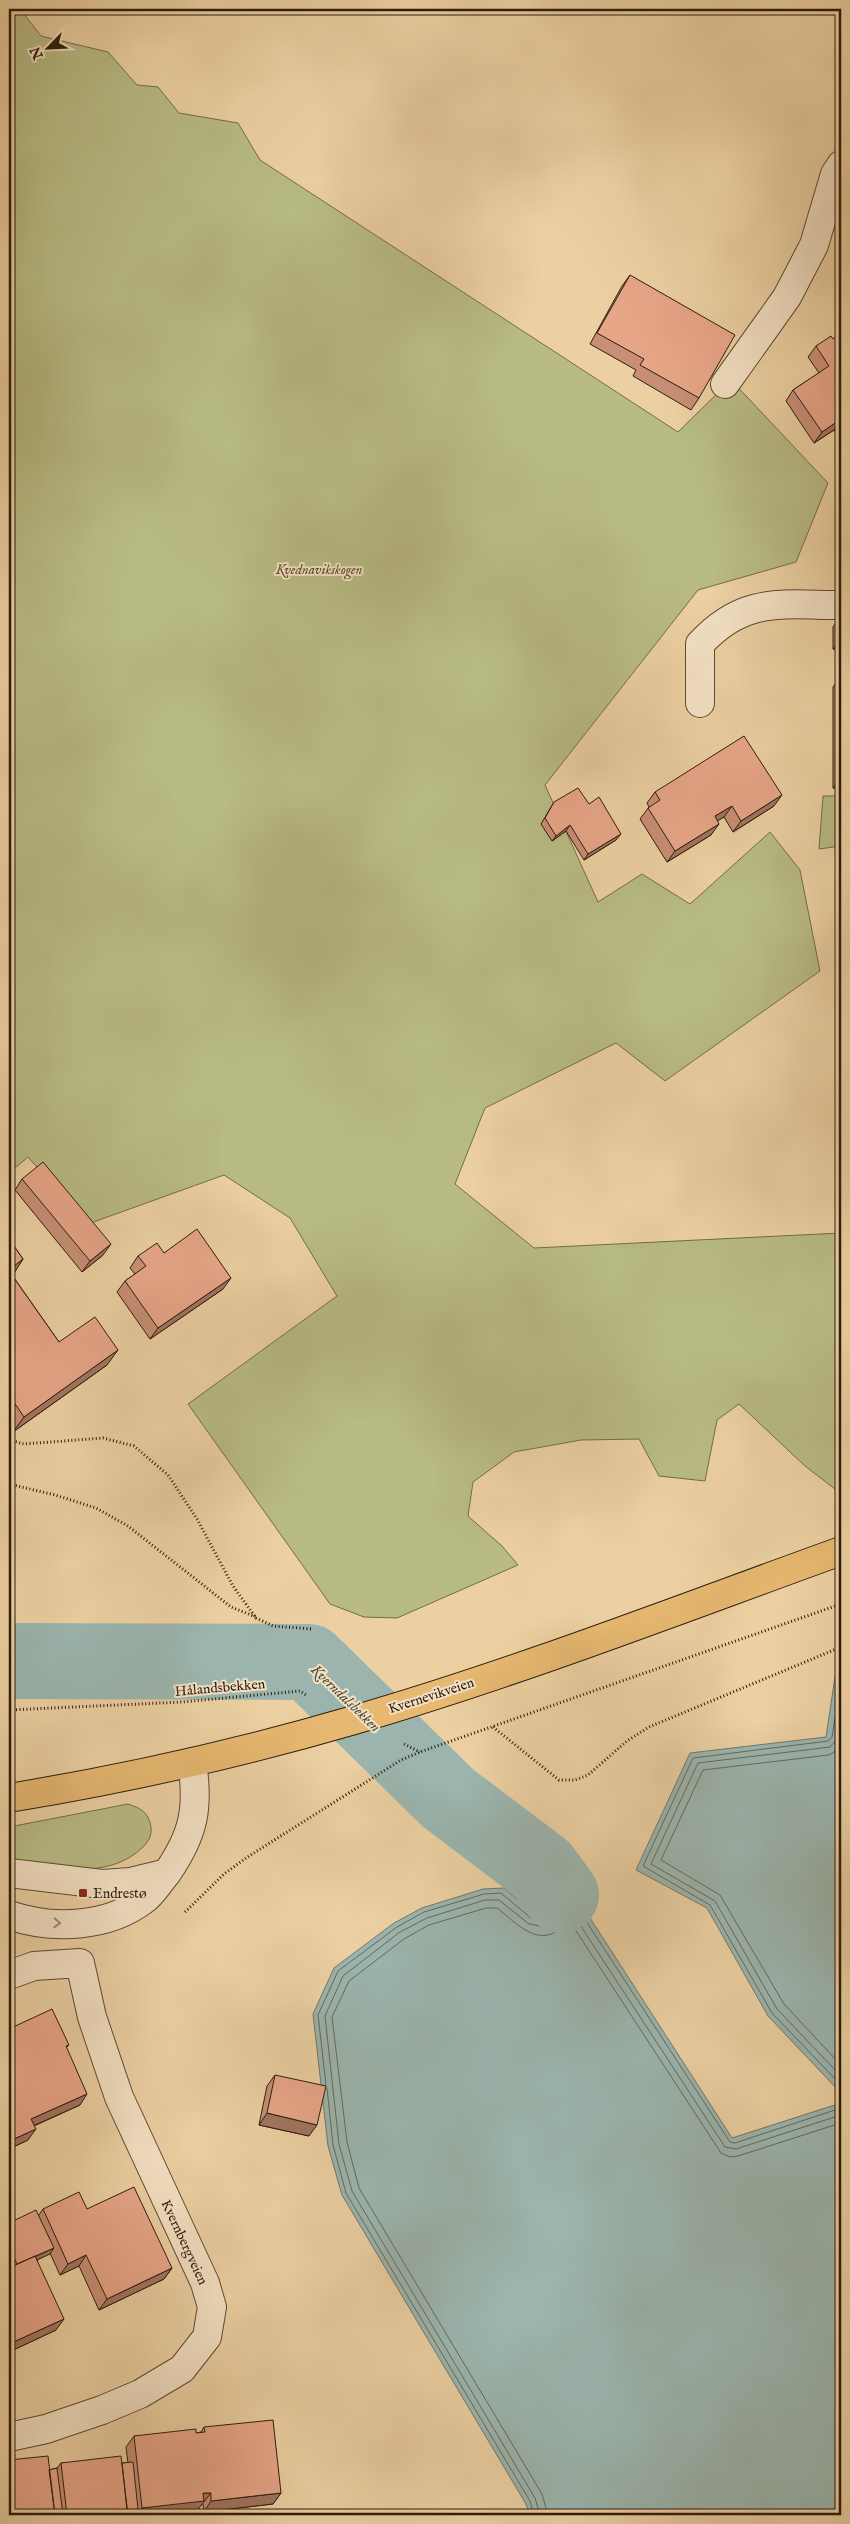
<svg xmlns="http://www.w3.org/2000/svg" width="850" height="2524" viewBox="0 0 850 2524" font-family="'IM FELL English',serif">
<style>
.green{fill:#b8bb84;stroke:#726c49}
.water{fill:#9bb5ae;stroke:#6f786e}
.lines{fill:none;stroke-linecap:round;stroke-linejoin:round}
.shore{stroke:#64685e;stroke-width:1}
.river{stroke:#9bb5ae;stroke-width:76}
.minor-casing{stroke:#5c4933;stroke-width:30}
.major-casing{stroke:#2c1c0e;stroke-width:30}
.path{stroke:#2c1c0e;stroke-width:3;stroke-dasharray:1 2.5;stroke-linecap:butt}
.minor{stroke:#f3e0c3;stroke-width:28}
.major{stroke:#e6b871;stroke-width:28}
.wall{fill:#c88f76;stroke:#2c1c0e}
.shaded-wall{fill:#a27460;stroke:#2c1c0e}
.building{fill:#e8a689;stroke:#2c1c0e}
.oneway{stroke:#998872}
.poi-dot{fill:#8f2418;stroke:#f3e0c3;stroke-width:2}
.labels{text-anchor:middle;stroke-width:4;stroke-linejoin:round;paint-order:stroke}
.park-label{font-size:14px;font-style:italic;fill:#564c31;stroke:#f3e0c3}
.street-label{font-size:14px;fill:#2c1c0e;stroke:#f3e0c3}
.poi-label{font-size:14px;fill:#2c1c0e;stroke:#f3e0c3;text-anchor:start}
.water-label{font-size:15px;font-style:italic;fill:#4d4a3e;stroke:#f3e0c3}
</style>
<rect width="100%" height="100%" fill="#ecd0a2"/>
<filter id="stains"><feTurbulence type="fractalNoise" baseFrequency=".004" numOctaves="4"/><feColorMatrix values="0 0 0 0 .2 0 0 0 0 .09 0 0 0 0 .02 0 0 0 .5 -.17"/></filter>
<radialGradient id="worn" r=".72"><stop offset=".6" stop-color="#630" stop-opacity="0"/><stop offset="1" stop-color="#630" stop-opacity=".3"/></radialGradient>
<path class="green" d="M9,9h11l21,27 67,16 29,33 21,2 21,26 59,10 22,37 418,272 53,-52 97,103 -32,79 -98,28 -153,195 53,117 44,-28 48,30 80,-72 30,38 20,101 -155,110 -49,-38 -131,65 -30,76 79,64 307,-15v253l-6,3 -30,-23 -66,-62 -22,16 -12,61 -46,-5 -20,-37 -58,1 -67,12 -41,30 -5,34 34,30 16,19 -121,53 -33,-1 -34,-13 -142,-200 149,-108 -47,-78 -66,-43 -136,49 -60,-67 -19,16z
M823,796h18v50l-22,3z
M128,1804c13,4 21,9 23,23 1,8 -2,14 -8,20 -35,35 -91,19 -134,15v-35z"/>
<path class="water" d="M841,1675v418l-73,-77 -61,-108 -71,-38 54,-117 136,-16 9,-60z
M504,1888l31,26 10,2 5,-18 22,-8 160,248 109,-35v412h-311l-4,-11 -184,-309 -14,-49 -15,-132 21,-46 60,-45 28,-15 61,-19z"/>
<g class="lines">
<path class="shore" d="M841,1680l-9,57 -4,4 -135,17 -50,108 67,39 62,108 69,72
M841,1714l-4,25 -7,8 -132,16 -47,101 64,37 62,108 64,67
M841,1748l-12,7 -126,15 -42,90 59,35 64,109 57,61
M326,2085l-8,-70 20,-44 59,-44 27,-15 60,-18 17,-1 31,26 12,2 5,-3 6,-16 16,-4 159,244 5,1 106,-35
M327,2088l6,57 13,48 184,308 4,14
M540,2515l-5,-17 -183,-307 -13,-47 -14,-128 18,-40 57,-44 27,-14 58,-18h14l30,24 16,3 9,-5 6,-15 7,-2 158,242 11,2 105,-34
M548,2515l-6,-21 -183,-306 -12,-46 -15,-125 17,-36 55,-42 25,-14 57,-17h11c15,11 37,37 58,24 6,-4 7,-12 12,-15l154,236 9,4 8,-1 103,-33"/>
<path class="river" d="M9,1661l300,1 139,136 94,71 19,26"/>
<g class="minor-casing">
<path id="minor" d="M725,384l62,-87 27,-52 21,-71 6,-9
M700,703v-59c44,-48 82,-39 141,-39
M9,1873l93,11 28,-2 37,-9c27,-39 32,-65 25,-111
M9,1915c43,15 99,13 136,-16 8,-6 15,-18 22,-26
M9,1975l25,-9 46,-3 12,54 27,80 86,186 7,24 -5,30 -25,32 -42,25 -38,16 -56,19 -37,8"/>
</g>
<g class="major-casing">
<path id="major" d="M9,1798c116,-19 232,-45 345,-78 165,-48 326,-111 487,-169"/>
</g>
<path class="path" d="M9,1440l15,4 79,-6 31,8 34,29 29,44 36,67 23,32 17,8 39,3
M9,1484l46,11 41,13 32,18 103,81 25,10
M9,1710l173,-8 118,-11 6,4
M493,1727l66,53h16l13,-5 39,-34 22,-14 192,-80
M404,1744l16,8
M185,1912l39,-38 22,-16 155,-98 19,-8 421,-148"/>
<use href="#minor" class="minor"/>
<use href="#major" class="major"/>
</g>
<path class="wall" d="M630,275l69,123 -8,12 -58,-34 3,-6 -46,-26 32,-58z
M841,333v108l-7,-11 -20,13 -28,-42 7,-11 26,-17 -11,-16 8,-11 17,-7z
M837,621h4v28h-8v-22z
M841,676v112h-8v-101z
M655,792l119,14 -41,26 -9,-15 -7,4 -6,14 -44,27 -27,-43 9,-12 -2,-4z
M554,802l35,2 27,36 -32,20 -18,-29 -14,10 -11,-17z
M22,1179l81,76 -21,17 -67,-82z
M9,1239l14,20 -11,16 47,67 48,23 -94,67 -4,-6z
M164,1253l59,36 -73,50 -33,-47 8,-11 10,-7 -5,-6 8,-12z
M9,2029l60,16 -3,3 14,57 -46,21 -6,14 -19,9z
M275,2075l34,61 -50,-11 8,-39z
M43,2209h44l85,59 -8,11 -65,31 -20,-44 -19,9 -10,-22 -13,7 19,70 -47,22v-84l2,-1 -2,-6v-38l30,-8z
M204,2427l77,66 -8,11 -69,8 -1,-8h-1l-6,8 -27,3h-160l40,-45 8,-2 4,-5h67l-2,-16 8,-11 62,-3 5,-1z"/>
<path class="shaded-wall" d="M841,419l-7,11 -20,13 8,-11z
M838,643h3v6h-8z
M841,777v11h-8z
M782,795l-8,11 -41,26 8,-11z
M732,806l-8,11 -17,10 8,-11z
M719,824l-8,11 -44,27 8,-11z
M570,825l-4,6 -14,10 4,-5z
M621,834l-5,6 -32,20 4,-6z
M111,1244l-8,11 -21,17 8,-11z
M23,1259l-10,16 -4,2v-7z
M231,1278l-8,11 -73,50 8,-11z
M118,1350l-11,15 -94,67 11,-15z
M87,2094l-7,11 -56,25 7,-11z
M267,2113l50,12 -8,11 -50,-11z
M36,2129l-8,11 -19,9v-2l5,-8z
M54,2248l-4,6 -37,17 4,-6z
M86,2255l-7,11 -19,9 8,-11z
M172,2268l-8,11 -65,31 8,-11z
M64,2319l-8,11 -47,22v-8z
M203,2493h8l-15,19 -27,3h-32l5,-7z
M281,2493l-8,11 -69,8 7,-11z
M138,2509l-4,6h-14l3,-4z"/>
<path class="building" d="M630,275l105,60 -36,63 -59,-33 4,-6 -47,-26z
M841,333v86l-19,13 -29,-42 36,-24 -13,-20 15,-10 2,3z
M837,621h4v22h-3z
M744,736l38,59 -41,26 -9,-15 -17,10 4,8 -44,27 -27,-43 12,-8 -5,-8z
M578,788l11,16 10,-7 22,37 -33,20 -18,-29 -14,11 -11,-18 9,-16z
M43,1162l68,82 -21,17 -68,-82z
M197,1229l34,49 -73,50 -33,-47 21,-15 -8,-10 19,-13 7,10z
M9,1239l14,20 -14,11z
M9,1271l50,71 36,-25 23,33 -94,67 -15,-22z
M52,2009l17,36 -3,1 21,48 -56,25 5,10 -22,10 -5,-12v-98z
M275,2075l51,11 -9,39 -50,-12z
M134,2187l38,81 -65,31 -21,-44 -18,9 -25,-55 36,-17 8,17z
M36,2210l18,38 -37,16 -8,-17v-24z
M35,2256l29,63 -55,25v-76z
M273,2420l8,73 -70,8v-8h-8l1,8 -62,7 -8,-72 62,-7v4l9,-1 -1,-5z
M48,2456l7,59h-46v-55z
M121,2456l7,59h-61l-6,-52z
M133,2462l5,47 -11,1 -5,-47z
M57,2468l6,47h-8l-6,-45z"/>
<defs><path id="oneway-chevron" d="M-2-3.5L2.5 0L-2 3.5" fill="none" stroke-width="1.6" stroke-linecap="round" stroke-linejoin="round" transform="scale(1.25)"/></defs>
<use class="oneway" href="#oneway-chevron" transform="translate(57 1923) rotate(3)"/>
<rect class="poi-dot" x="78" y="1888" width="10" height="10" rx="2.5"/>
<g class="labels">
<g class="park-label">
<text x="319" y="574">Kvednavikskogen</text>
</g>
<g class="street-label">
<text transform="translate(220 1687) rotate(-5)" y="5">Hålandsbekken</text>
<text transform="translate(431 1695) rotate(-18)" y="5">Kvernevikveien</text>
<text transform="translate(185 2242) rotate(65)" y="5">Kvernbergveien</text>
</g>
<g class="poi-label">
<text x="93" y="1898">Endrestø</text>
</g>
<g class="water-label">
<text transform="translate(346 1698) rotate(44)" y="5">Kverndalsbekken</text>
</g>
</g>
<rect width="850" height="2524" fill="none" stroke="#ecd0a2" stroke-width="30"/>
<rect x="10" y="10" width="830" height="2504" fill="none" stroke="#2c1c0e" stroke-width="2.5"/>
<rect x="15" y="15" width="820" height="2494" fill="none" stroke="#2c1c0e"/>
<g transform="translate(48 48) rotate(246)" stroke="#f3e0c3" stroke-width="4" paint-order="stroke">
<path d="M0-4L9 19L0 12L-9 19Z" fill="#2c1c0e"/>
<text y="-8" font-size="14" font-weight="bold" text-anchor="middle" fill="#2c1c0e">N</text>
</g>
<rect width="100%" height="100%" filter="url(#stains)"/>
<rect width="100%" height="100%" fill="url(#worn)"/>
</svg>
